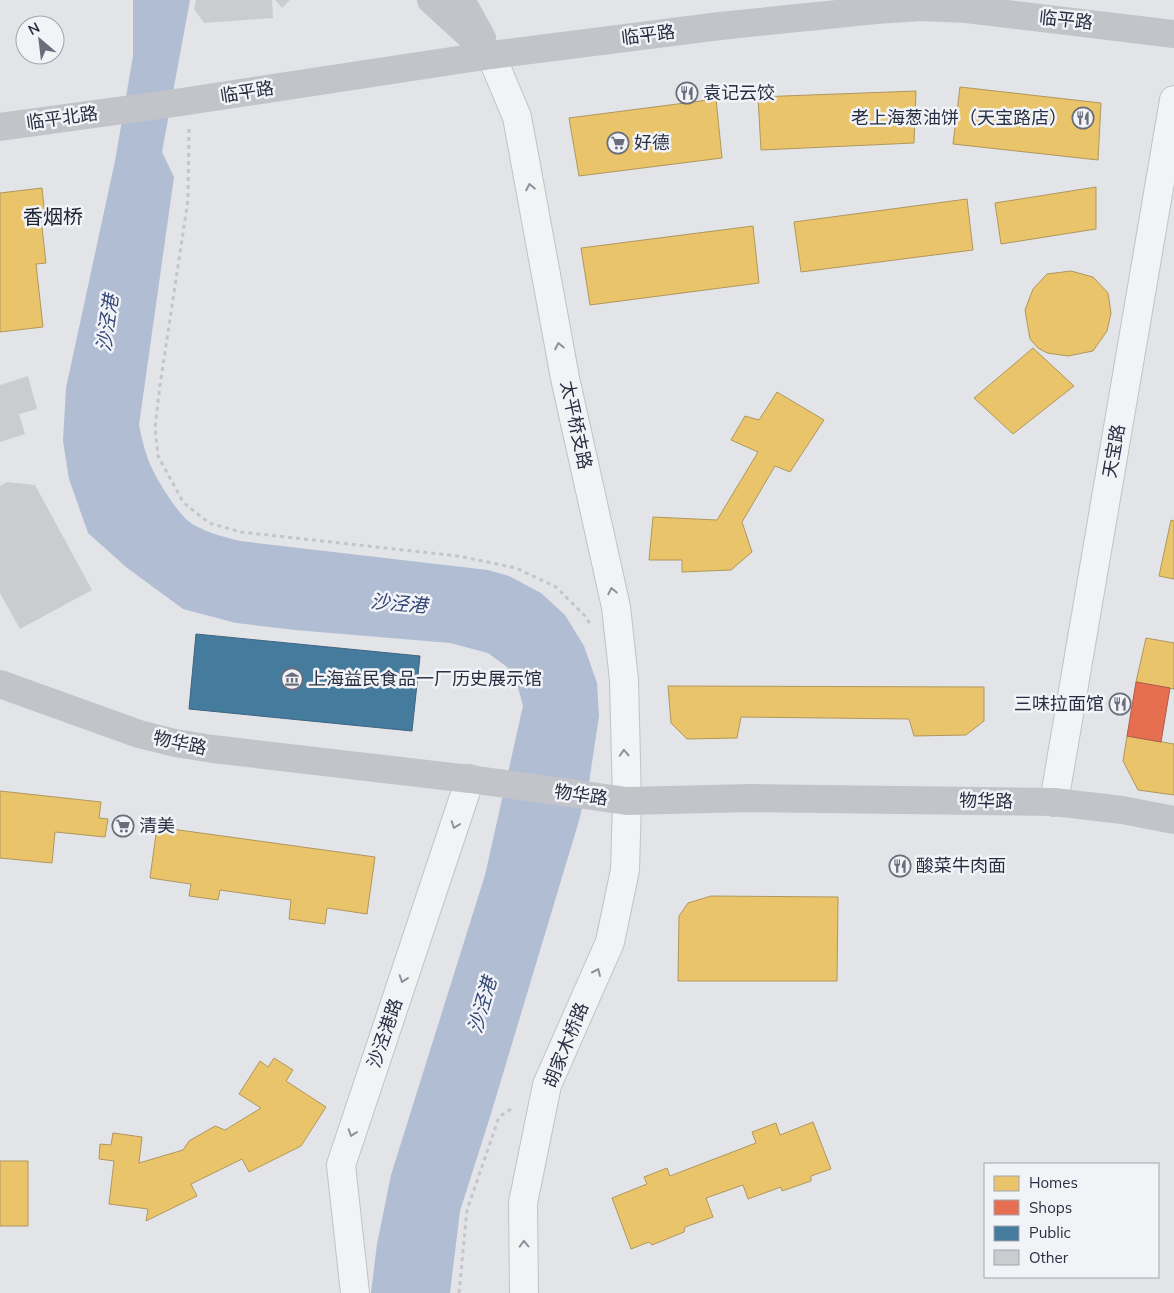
<svg xmlns="http://www.w3.org/2000/svg" width="1174" height="1293" viewBox="0 0 1174 1293" font-family="Mulish,'Noto Sans SC',sans-serif">
<style>
.water{fill:#b1bdd3}
.homes{fill:#e9c46a;stroke:#af975e}
.shops{fill:#e76f51;stroke:#ae5c4c}
.public{fill:#457b9d;stroke:#3d6482}
.building{fill:#cbccd0}
.lines{fill:none;stroke-linecap:round;stroke-linejoin:round}
.street-casing{stroke:#c1c2c6;stroke-width:30}
.path{stroke:#c4c5ca;stroke-width:3;stroke-dasharray:4 4;stroke-linecap:butt}
.street{stroke:#f2f3f5;stroke-width:28}
.secondary{stroke:#c3c4ca;stroke-width:28}
.oneway{stroke:#8e919c}
.labels{text-anchor:middle;stroke-width:5;stroke-linejoin:round;paint-order:stroke}
.street-label{font-size:18px;fill:#292f42;stroke:#f1f3f7}
.poi-label{font-size:18px;fill:#292f42;stroke:#f1f3f7;text-anchor:start}
.water-label{font-size:19px;font-style:italic;fill:#334776;stroke:#f1f3f7}
.quarter-label{font-size:20px;fill:#1b2032;stroke:#f1f3f7}
</style>
<rect width="100%" height="100%" fill="#e3e4e8"/>
<path class="water" d="M133,0h57l-28,152 12,25 -35,248c6,31 12,45 29,71 5,8 12,17 19,24 13,11 37,17 53,21l248,29 21,6 32,17 24,22 19,31 13,37 2,33 -10,67 -11,41 -88,293 -30,94 -10,82h-79l6,-49 14,-69 94,-300 38,-169 -6,-22 -10,-17 -19,-14 -38,-10 -155,-13 -59,-7 -53,-14 -57,-42 -38,-34 -19,-54 -6,-38 3,-53 49,-227 18,-105z"/>
<path class="homes" d="M960,87l141,16 -3,57 -145,-16z
M916,91l-2,52 -153,7 -3,-53z
M716,99l6,59 -143,18 -10,-58z
M1096,187v42l-95,15 -6,-41z
M42,188l3,29 -4,1 5,45 -10,1 7,63 -43,5v-139z
M967,199l6,51 -172,22 -7,-50z
M753,226l6,57 -169,22 -9,-57z
M1071,271l22,6 15,16 3,20 -4,18 -14,20 -25,5 -21,-3 -9,-5 -8,-9 -5,-29 8,-21 14,-15z
M1033,348l41,38 -61,48 -39,-36z
M777,392l47,28 -34,52 -15,-6 -33,56 10,30 -21,18 -49,2v-12h-33l4,-43 64,3 41,-68 -27,-12 14,-24 14,4z
M1171,520l3,1v58l-15,-3z
M1146,638l28,5v46l-38,-7z
M668,686l316,1v34l-18,14 -52,1 -5,-17 -168,-2 -4,21 -50,1 -16,-16z
M1127,736l47,8v51l-36,-5 -15,-29z
M0,791l101,11 -2,16 9,1 -3,18 -50,-5 -3,31 -52,-5z
M157,827l218,30 -8,57 -40,-6 -2,16 -36,-5 2,-19 -71,-10 -2,10 -29,-4 2,-12 -41,-6z
M711,896l127,1 -1,84h-159l1,-65 9,-13z
M274,1058l19,12 -7,11 40,26 -25,39 -52,26 -7,-13 -51,25 6,12 -51,25 2,-12 -39,-5 5,-43 -15,-2 1,-15 11,1 2,-12 29,4 -3,26 44,-13 6,-9 26,-15 10,4 36,-22 -22,-14 21,-33 8,6z
M813,1122l18,47 -20,7v5l-29,10 -1,-4 -33,12 -5,-14 -37,13 7,19 -28,10 -1,5 -32,13 -3,-3 -18,7 -19,-51 35,-14 -3,-7 23,-9 3,8 86,-33 -4,-11 24,-9 4,12z
M0,1161h28v65h-28z"/>
<path class="shops" d="M1136,682l34,6 -9,54 -34,-6z"/>
<path class="public" d="M196,634l224,22 -8,75 -223,-22z"/>
<path class="building" d="M196,0h76l1,18 -69,5 -10,-14z
M275,0h15l-8,8z
M28,376l9,33 -18,5 6,20 -25,8v-57z
M7,482l28,3 57,105 -72,39 -20,-36v-107z"/>
<g class="lines">
<g class="street-casing">
<path id="street" d="M491,55l26,62 48,261 51,229 8,73 3,121 -2,69 -15,72 -63,143 -24,118 1,90
M1054,802l120,-702
M355,1293l-14,-128 129,-386"/>
</g>
<path class="path" d="M189,129l-1,71 -28,185 -5,43 3,28 25,46 26,21 32,9 217,24 58,12 40,19 29,29 5,8
M459,1293l8,-83 32,-93 15,-10"/>
<use href="#street" class="street"/>
<path class="secondary" d="M431,0l60,55
M461,0l21,38
M0,127l175,-24 316,-48 229,-29 156,-16 46,-3 44,2 208,25
M0,684l139,50 36,9 38,6 257,30 157,22 124,-3 303,4 68,8 52,10"/>
</g>
<defs><path id="oneway-chevron" d="M-2-3.5L2.5 0L-2 3.5" fill="none" stroke-width="1.6" stroke-linecap="round" stroke-linejoin="round" transform="scale(1.25)"/></defs>
<g class="oneway">
<use href="#oneway-chevron" transform="translate(530 187) rotate(-101)"/>
<use href="#oneway-chevron" transform="translate(559 346) rotate(-101)"/>
<use href="#oneway-chevron" transform="translate(612 591) rotate(-102)"/>
<use href="#oneway-chevron" transform="translate(624 753) rotate(-93)"/>
<use href="#oneway-chevron" transform="translate(455 825) rotate(109)"/>
<use href="#oneway-chevron" transform="translate(597 972) rotate(-66)"/>
<use href="#oneway-chevron" transform="translate(403 979) rotate(109)"/>
<use href="#oneway-chevron" transform="translate(352 1133) rotate(109)"/>
<use href="#oneway-chevron" transform="translate(524 1244) rotate(-91)"/>
</g>
<defs>
<g id="restaurant-ring" transform="scale(1.125)"><circle r="9.5" fill="#f1f3f7" stroke="#6a6e7c" stroke-width="1.5"/><path d="M-5-6h1v4h1v-4h1v4h1v-4h1v5L-1.5 .5V6h-2V.5L-5-1ZM5-6V6H3V1.5H1.5Q1.5-4 5-6Z" fill="#6a6e7c"/></g>
<g id="supermarket-ring" transform="scale(1.125)"><circle r="9.5" fill="#f1f3f7" stroke="#6a6e7c" stroke-width="1.5"/><path d="M-6-5.5h2.5l.6 2H6L4.5 2H-2.5L-4.4-4H-6ZM-1.5 3.2a1.3 1.3 0 1 0 .1 0ZM3 3.2a1.3 1.3 0 1 0 .1 0Z" fill="#6a6e7c"/></g>
<g id="museum-ring" transform="scale(1.125)"><circle r="9.5" fill="#f1f3f7" stroke="#6a6e7c" stroke-width="1.5"/><path d="M0-6L6-3V-2H-6V-3ZM-5-1h2V3h-2ZM-1-1h2V3h-2ZM3-1h2V3H3ZM-6 4H6V6H-6Z" fill="#6a6e7c"/></g>
</defs>
<g fill-rule="evenodd">
<use href="#restaurant-ring" x="687" y="93"/>
<use href="#restaurant-ring" x="1083" y="118"/>
<use href="#supermarket-ring" x="618" y="143"/>
<use href="#museum-ring" x="292" y="679"/>
<use href="#restaurant-ring" x="1120" y="704"/>
<use href="#supermarket-ring" x="123" y="826"/>
<use href="#restaurant-ring" x="900" y="866"/>
</g>
<g class="labels">
<g class="street-label">
<text transform="translate(1066 20) rotate(6)" y="6">临平路</text>
<text transform="translate(648 35) rotate(-7)" y="6">临平路</text>
<text transform="translate(247 92) rotate(-9)" y="6">临平路</text>
<text transform="translate(62 118) rotate(-8)" y="6">临平北路</text>
<text transform="translate(576 425) rotate(78)" y="6">太平桥支路</text>
<text transform="translate(1114 451) rotate(-80)" y="6">天宝路</text>
<text transform="translate(180 743) rotate(12)" y="6">物华路</text>
<text transform="translate(581 795) rotate(8)" y="6">物华路</text>
<text transform="translate(986 801) rotate(1)" y="6">物华路</text>
<text transform="translate(385 1033) rotate(-71)" y="6">沙泾港路</text>
<text transform="translate(566 1045) rotate(-68)" y="6">胡家木桥路</text>
</g>
<g class="poi-label">
<text x="703" y="99">袁记云饺</text>
<text x="1067" y="124" text-anchor="end">老上海葱油饼（天宝路店）</text>
<text x="634" y="149">好德</text>
<text x="308" y="685">上海益民食品一厂历史展示馆</text>
<text x="1104" y="710" text-anchor="end">三味拉面馆</text>
<text x="139" y="832">清美</text>
<text x="916" y="872">酸菜牛肉面</text>
</g>
<g class="water-label">
<text transform="translate(107 323) rotate(-82)" y="7">沙泾港</text>
<text transform="translate(399 603) rotate(5)" y="7">沙泾港</text>
<text transform="translate(482 1005) rotate(-74)" y="7">沙泾港</text>
</g>
<g class="quarter-label">
<text x="53" y="224">香烟桥</text>
</g>
</g>
<rect x="984" y="1163" width="175" height="115" fill="#f1f3f7" stroke="#a1a5af"/>
<rect x="994" y="1176" width="25" height="15" fill="#e9c46a" stroke="#a1a5af"/>
<text x="1029" y="1188" font-size="15" fill="#292f42">Homes</text>
<rect x="994" y="1200" width="25" height="15" fill="#e76f51" stroke="#a1a5af"/>
<text x="1029" y="1213" font-size="15" fill="#292f42">Shops</text>
<rect x="994" y="1226" width="25" height="15" fill="#457b9d" stroke="#a1a5af"/>
<text x="1029" y="1238" font-size="15" fill="#292f42">Public</text>
<rect x="994" y="1250" width="25" height="15" fill="#cbccd0" stroke="#a1a5af"/>
<text x="1029" y="1263" font-size="15" fill="#292f42">Other</text>
<g transform="translate(40 40) rotate(332)"><circle r="24" fill="#f1f3f7" stroke="#a1a5af"/>
<path d="M0-4L9 19L0 12L-9 19Z" fill="#6a6e7c"/>
<text y="-8" font-size="14" font-weight="bold" text-anchor="middle" fill="#292f42">N</text>
</g>
</svg>
